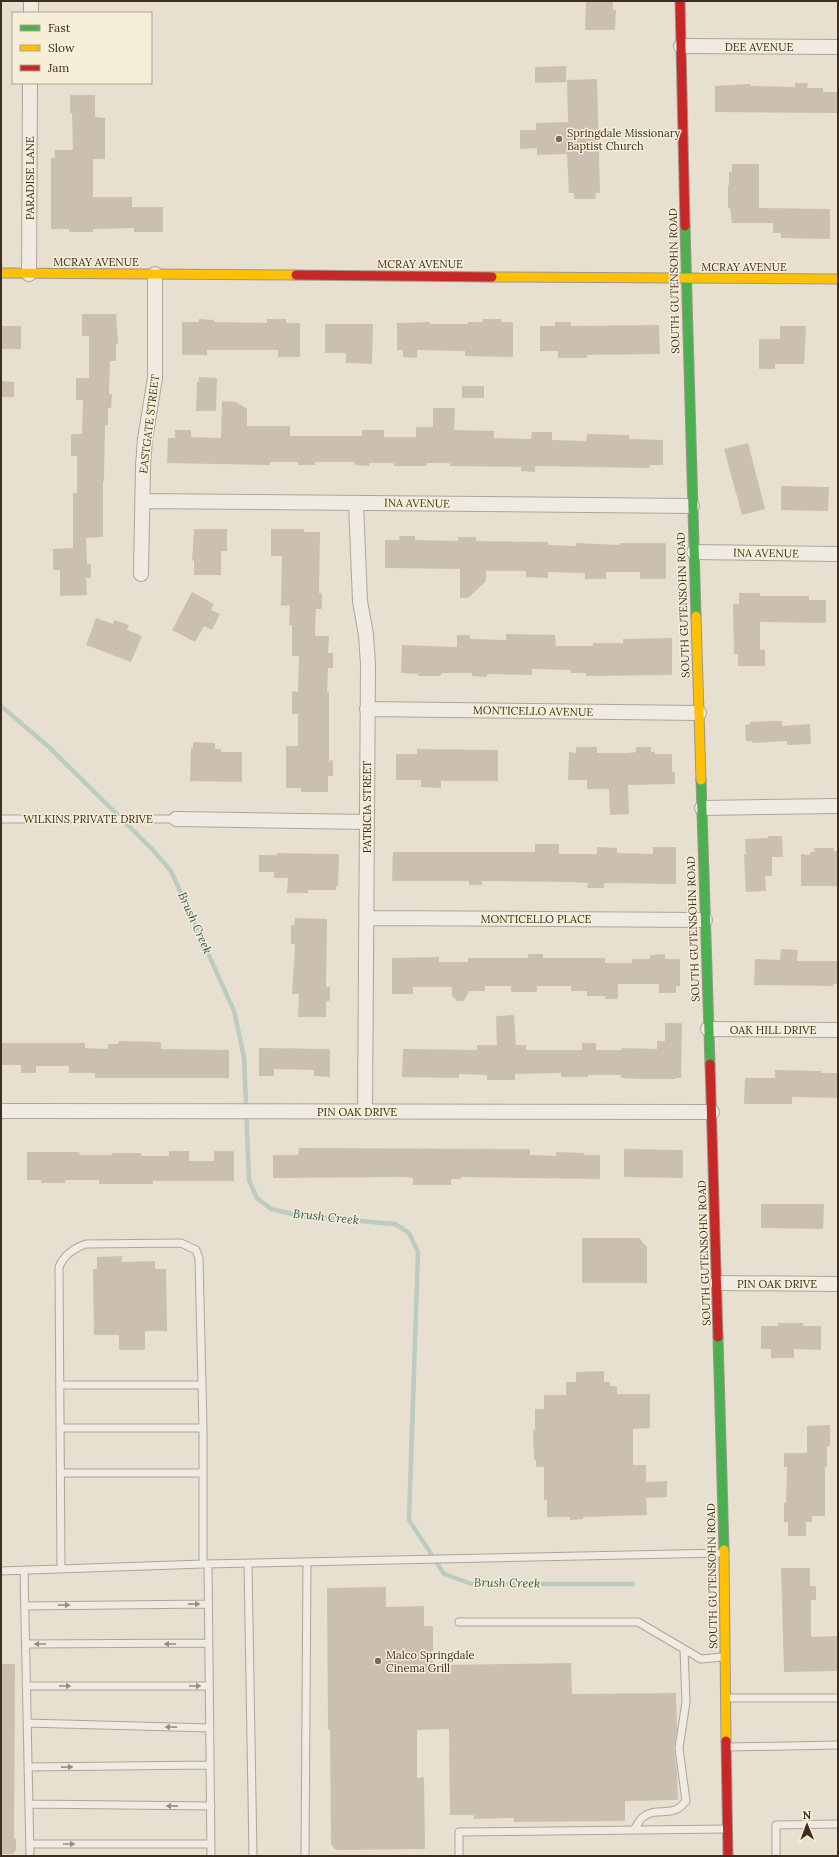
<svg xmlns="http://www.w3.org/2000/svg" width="839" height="1857" viewBox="0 0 839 1857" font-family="Lora,serif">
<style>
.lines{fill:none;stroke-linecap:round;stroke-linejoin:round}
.stream{stroke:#bcccc2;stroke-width:4.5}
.building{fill:#cbbfb2}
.lane-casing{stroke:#ada599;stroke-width:9}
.street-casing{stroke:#ada599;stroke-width:16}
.fast-casing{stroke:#9c958a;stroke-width:11}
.slow-casing{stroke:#9c958a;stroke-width:11}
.jam-casing{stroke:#9c958a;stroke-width:11}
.lane{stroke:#efebe3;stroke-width:7}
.street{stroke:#efebe3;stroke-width:14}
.fast{stroke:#4caf50;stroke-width:9}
.slow{stroke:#ffc107;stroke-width:9}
.jam{stroke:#c62828;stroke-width:9}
.oneway{fill:#968c82}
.poi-dot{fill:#786c5e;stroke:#f7eed8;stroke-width:1.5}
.labels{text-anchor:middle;stroke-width:3;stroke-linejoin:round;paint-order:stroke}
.street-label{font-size:11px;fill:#3d2e20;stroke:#f7eed8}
.poi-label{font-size:11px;fill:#3d2e20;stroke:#f7eed8;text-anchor:start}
.water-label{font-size:12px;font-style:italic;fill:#2f5d5a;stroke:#f7eed8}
</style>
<rect width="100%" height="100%" fill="#e7e0d1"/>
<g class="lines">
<path class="stream" d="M1,706l49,42 102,101 19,22 63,140 10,46 5,123 8,18 14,11 30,7 94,8 14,9 9,19 -9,268 17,26 18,28 28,10h161"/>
</g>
<path class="building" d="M586,1h27v9h3l-1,20h-30z
M566,66v16l-31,1v-16z
M597,79l3,114h-5l1,6h-22v-6h-5l-2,-39 -30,1v-7l-17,1v-19h16v-7l32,-1 -1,-42z
M795,83h13l-1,5h16v4h15v21l-123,-1v-26l35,-2 1,2 44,1z
M70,95h25v22l10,1v41h-12v38h39v10h31v25h-29v-4l-41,1v3h-24v-3h-18v-71h4v-8h18l-1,-37h-2z
M732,164h27v44l71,1v30l-49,-1v-5h-8v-10h-41l-2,-15h-2v-23h1v-13h3z
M82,314h34l2,30h-2v17h-6l-1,33h3l-1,14h-3v17h-3l-1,56h-1v56l-17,1 1,26h4v14h-5l1,17 -27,1v-26h-7v-21l20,-1v-55h4v-37h-6v-22h11l1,-34h-7v-22h13v-42h-7z
M199,319l15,1v2l53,1v-4h19v4h14v34h-22v-7h-71v5h-25v-33h16z
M483,319h18v3h12v35l-48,-1v-5l-48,-1v8l-14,-1v-7h-6v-27l33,-1v2h38v-2h15z
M555,322h16v4l88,-1 1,29 -73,1v3h-29v-7h-18v-25h15z
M325,324h48l-1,40 -26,-1v-10h-21z
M1,326h20v23h-20z
M780,326h26l-2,38h-29v5h-16v-30h21z
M199,377l18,1 -1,33h-20l1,-29h2z
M1,381l13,1v15h-13z
M462,386h22v12h-22z
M222,401l14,1 11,7v17h43v10h72v-6h22v7h32v-10h17v-19h22l-1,22 40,1v7l37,1 1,-7h20v8l34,1 1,-7 42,1v4l34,1v25h-13l-1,3 -114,-2v6l-14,-1v-4l-71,-1v-3h-23l-1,3h-32v-3h-25v3l-14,-1 -1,-3h-39v3h-17v-3h-28v3l-103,-2 1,-25h7v-8h16v7l30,1z
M748,443l17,66 -23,6 -18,-66z
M781,486l48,1 -1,24 -47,-1z
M194,529h33v22h-6v24h-27v-15l-2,1z
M271,529h33v3h16l-1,61h3v16h-6l-1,27h14l-1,17h5v15h-5l-1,24h2v69l4,-1v16h-5v16h-27v-4h-15v-42h12v-32h-6v-23l6,1 1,-36h-7v-31h-3l1,-20 -9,1 1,-50h-11z
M399,536h16v4l43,1v-4h18v4l72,1v3l28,1v-3l44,2v-2h46v36h-26v-7h-34v7h-21v-6l-37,-1v6l-22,-1v-6h-40v10l-18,17h-8v-29l-75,-1v-28h15z
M192,592l22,12 -3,6 9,4 -8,16 -8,-4 -9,16 -23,-12z
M739,593h21v3h49v4h17v23l-66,-1v28h5v16h-27v-12h-4l-1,-50h6z
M96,618l17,6 1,-4 15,5 -2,5 15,6 -11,26 -45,-17z
M506,634l49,1 1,11h37v-3h30v-4l49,-1v37l-86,1v-3h-15v-3l-39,-1v6l-45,-1v3l-15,-1v-3h-30l-2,3h-22v-2l-17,-1 1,-28 55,2v-12h13v4l36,1z
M773,721h9v5l28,-2 1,20 -24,1v-4l-35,2v-2h-6l-1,-16 5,-1v-2z
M193,742l22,1v6h6v3h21v30l-52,-1 1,-33h2z
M576,747h21v6h31l8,-1v-5h15v5h4v2h17v18h3v12l-47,1 1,29 -19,1 -1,-26h-22v-9h-19l1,-28 7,1z
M417,749l81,1v31h-57v7l-20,-1v-7h-25v-26h21z
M768,836h14l1,21h-11v19h-7l1,15 -20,1 -2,-38h2l-1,-15 23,-1z
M535,844h24v10h38v-7l20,1v5l36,1v-7h23v37l-72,-1v5h-17l1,-5 -17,-1 -89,-1v4h-13v-4h-77l1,-29h142z
M814,848h20v3h4v35h-37v-32l9,1v-3h5z
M277,853l62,1 -1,32h-2v4h-28v3h-21l1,-15h-14v-6h-15v-17h18z
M295,918l32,1 -1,68h4v14h-4v16h-28l1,-23h-7l3,-50h-4v-19h3z
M781,949l17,1 -1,11h41v23h-5v2l-79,-1 1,-26 25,1z
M528,954h15v4h62v5h27v-4h18v-4l15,-1v5h15v27h-4v7h-17v-9h-41v15h-13v-3h-18v-5h-16v-5h-34v6h-26v-6h-26v5h-16l-5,10h-7l-5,-5v-9h-39v7h-21v-36l47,-1v5h29v-4h60z
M514,1015l2,30h10v5h56v-7h14v7h26v-2l35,1v-8h8v-18h17l-1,55h-6v1h-34l-20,-1v-3h-33v2h-27v-4l-46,1v6h-28v-5l-28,-1v4l-57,-1 1,-28 74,1v-5h20l-1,-29z
M119,1041l42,1v7l68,1v28h-134v-5h-26v-7h-33v7h-15v-8h-20v-22h84v5l23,1v-5h10z
M259,1048l71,1v28l-16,-1v-6l-40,-1v7h-15z
M775,1070l46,1v2h17v25l-46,-1v7h-48l1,-26h30z
M299,1148l231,1v6l26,1v-4l28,1v2h16v24l-139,-2v2h-10v6h-38v-7l-9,-1 -131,1v-23h25z
M624,1149l59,1v28l-59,-1z
M169,1151h20v10h25v-10h20v30h-81v3h-54v-4h-34v3h-24v-3h-14v-28h52l1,3h32v-2h29v3h28z
M761,1204h63l-1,25 -62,-1z
M582,1238h57l8,9v36h-65z
M122,1256v6l33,-1v8h11l1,62h-22v19h-26v-15h-25l-1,-66h4v-12z
M778,1323h25v3h18v24l-27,-1v9h-23v-9h-10v-23h17z
M604,1371v11h6v4h7v8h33v34l-17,1v36h13v17l21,-1v16l-21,1 1,17 -64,2v2l-13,1v-3h-23v-17h-3v-33h-8v-7h-2l-1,-30h2v-21h9v-14h22v-13h10v-10z
M830,1425v21h-3v21h-2v49h-13v6h-6v14h-18v-14h-4v-19h2l1,-36h-3v-14h23v-27z
M781,1568h29v18h6v14h-5v37l27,-1v35l-54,1z
M386,1587v20l38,-1v20h9v39l138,-2 1,31 104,-1 1,37 -3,18 3,25 1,27 -53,1v20l-111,1v-4l-40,1v-4h-24l-1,-86 -32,1v48l7,-1 1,72 -89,1 -3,-3 -2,-3 -1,-114h-2l-1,-142z
M1,1664h14l-1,175h2v12h-2v3h-13z"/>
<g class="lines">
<g class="lane-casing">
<path id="lane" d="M1,819h175
M60,1385h141
M60,1428h143
M61,1473h142
M248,1563l5,293
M208,1564l3,292
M61,1569l-2,-302c5,-12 15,-19 27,-23l95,-1 15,7 3,8 4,170v136
M1,1571l202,-7 520,-11
M24,1571l6,285
M25,1606l183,-2
M459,1622h179l63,37 22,-2
M26,1644l183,-1
M26,1686h183
M726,1698h112
M27,1723l183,5
M729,1747l109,-2
M28,1767l182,-2
M29,1804l182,2
M634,1830c3,-4 5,-10 9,-13 16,-12 28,3 43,-16l-7,-53 7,-46 -2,-52
M30,1844h181
M305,1856l2,-294
M459,1856v-24l268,-3
M776,1856v-31l62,-1"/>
</g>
<g class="street-casing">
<path id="street" d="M31,13v-12
M681,46l157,1
M29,274l1,-191
M142,501l550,5
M356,503l4,98 6,34 2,29 -3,448
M694,552l144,2
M141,574l2,-108 2,-27 10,-61v-104
M367,709l332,4
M702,808l136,-2
M176,819l191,3
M366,918l339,2
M708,1029l130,1
M1,1111l711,1
M717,1283l121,1"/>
</g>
<g class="fast-casing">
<path id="fast" d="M685,226l11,390
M701,780l9,284
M718,1337l6,213"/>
</g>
<g class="slow-casing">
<path id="slow" d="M1,273l295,2
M492,277l346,2
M696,616l5,164
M724,1550l2,191"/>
</g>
<g class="jam-casing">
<path id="jam" d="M680,1l5,225
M296,275l196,2
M710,1064l8,273
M726,1741l2,115"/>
</g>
<use href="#lane" class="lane"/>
<use href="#street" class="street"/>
<use href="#fast" class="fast"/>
<use href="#slow" class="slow"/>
<use href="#jam" class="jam"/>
</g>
<defs><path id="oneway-solid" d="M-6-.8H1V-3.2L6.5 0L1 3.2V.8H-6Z"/></defs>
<g class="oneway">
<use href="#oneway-solid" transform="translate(194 1604) rotate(-1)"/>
<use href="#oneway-solid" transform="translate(64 1605) rotate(-1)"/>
<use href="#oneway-solid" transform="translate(40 1644) rotate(180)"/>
<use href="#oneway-solid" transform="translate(170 1644) rotate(180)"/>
<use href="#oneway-solid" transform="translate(65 1686)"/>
<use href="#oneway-solid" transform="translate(195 1686)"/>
<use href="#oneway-solid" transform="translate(171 1727) rotate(-179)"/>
<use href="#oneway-solid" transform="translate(67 1767) rotate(-1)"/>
<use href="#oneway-solid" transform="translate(172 1806) rotate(-179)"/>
<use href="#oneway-solid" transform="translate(69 1844)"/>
</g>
<g class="poi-dot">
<circle cx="559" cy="139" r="4"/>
<circle cx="378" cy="1661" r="4"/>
</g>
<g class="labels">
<g class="street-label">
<text x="759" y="51">DEE AVENUE</text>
<text transform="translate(30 178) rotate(-90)" y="4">PARADISE LANE</text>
<text x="96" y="266">MCRAY AVENUE</text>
<text x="420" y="268">MCRAY AVENUE</text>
<text x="744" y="271">MCRAY AVENUE</text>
<text transform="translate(674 281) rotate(-91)" y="4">SOUTH GUTENSOHN ROAD</text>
<text transform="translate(149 424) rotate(-83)" y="4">EASTGATE STREET</text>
<text transform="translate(417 503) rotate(1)" y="4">INA AVENUE</text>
<text transform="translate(766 553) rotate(1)" y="4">INA AVENUE</text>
<text transform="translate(683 605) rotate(-92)" y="4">SOUTH GUTENSOHN ROAD</text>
<text transform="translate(533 711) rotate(1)" y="4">MONTICELLO AVENUE</text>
<text transform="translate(367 807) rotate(-90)" y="4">PATRICIA STREET</text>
<text x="88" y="823">WILKINS PRIVATE DRIVE</text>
<text x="536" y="923">MONTICELLO PLACE</text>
<text transform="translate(693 929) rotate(-92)" y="4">SOUTH GUTENSOHN ROAD</text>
<text x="773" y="1034">OAK HILL DRIVE</text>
<text x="357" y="1116">PIN OAK DRIVE</text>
<text transform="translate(704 1253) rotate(-92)" y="4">SOUTH GUTENSOHN ROAD</text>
<text x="777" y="1288">PIN OAK DRIVE</text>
<text transform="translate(712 1576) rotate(-91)" y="4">SOUTH GUTENSOHN ROAD</text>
</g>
<g class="poi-label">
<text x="567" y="137">Springdale Missionary<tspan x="567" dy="13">Baptist Church</tspan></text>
<text x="386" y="1659">Malco Springdale<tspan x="386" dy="13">Cinema Grill</tspan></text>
</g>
<g class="water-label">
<text transform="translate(195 923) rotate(66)" y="4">Brush Creek</text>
<text transform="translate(326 1217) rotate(6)" y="4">Brush Creek</text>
<text transform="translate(507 1583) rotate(1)" y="4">Brush Creek</text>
</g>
</g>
<rect width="839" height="1857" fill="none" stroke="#3d2e20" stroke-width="4"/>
<rect x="12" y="12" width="140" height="72" fill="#f7eed8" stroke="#ada18e"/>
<rect x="20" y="25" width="20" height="6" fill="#4caf50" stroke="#ada18e"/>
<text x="48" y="32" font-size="12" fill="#3d2e20">Fast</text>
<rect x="20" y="45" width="20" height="6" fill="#ffc107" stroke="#ada18e"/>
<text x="48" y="52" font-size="12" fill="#3d2e20">Slow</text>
<rect x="20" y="65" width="20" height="6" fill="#c62828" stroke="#ada18e"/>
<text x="48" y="72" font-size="12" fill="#3d2e20">Jam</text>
<g transform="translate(807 1825) rotate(359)" stroke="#f7eed8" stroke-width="3" paint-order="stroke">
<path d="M0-3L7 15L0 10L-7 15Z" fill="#3d2e20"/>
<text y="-6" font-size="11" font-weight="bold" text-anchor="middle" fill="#3d2e20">N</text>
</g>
</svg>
